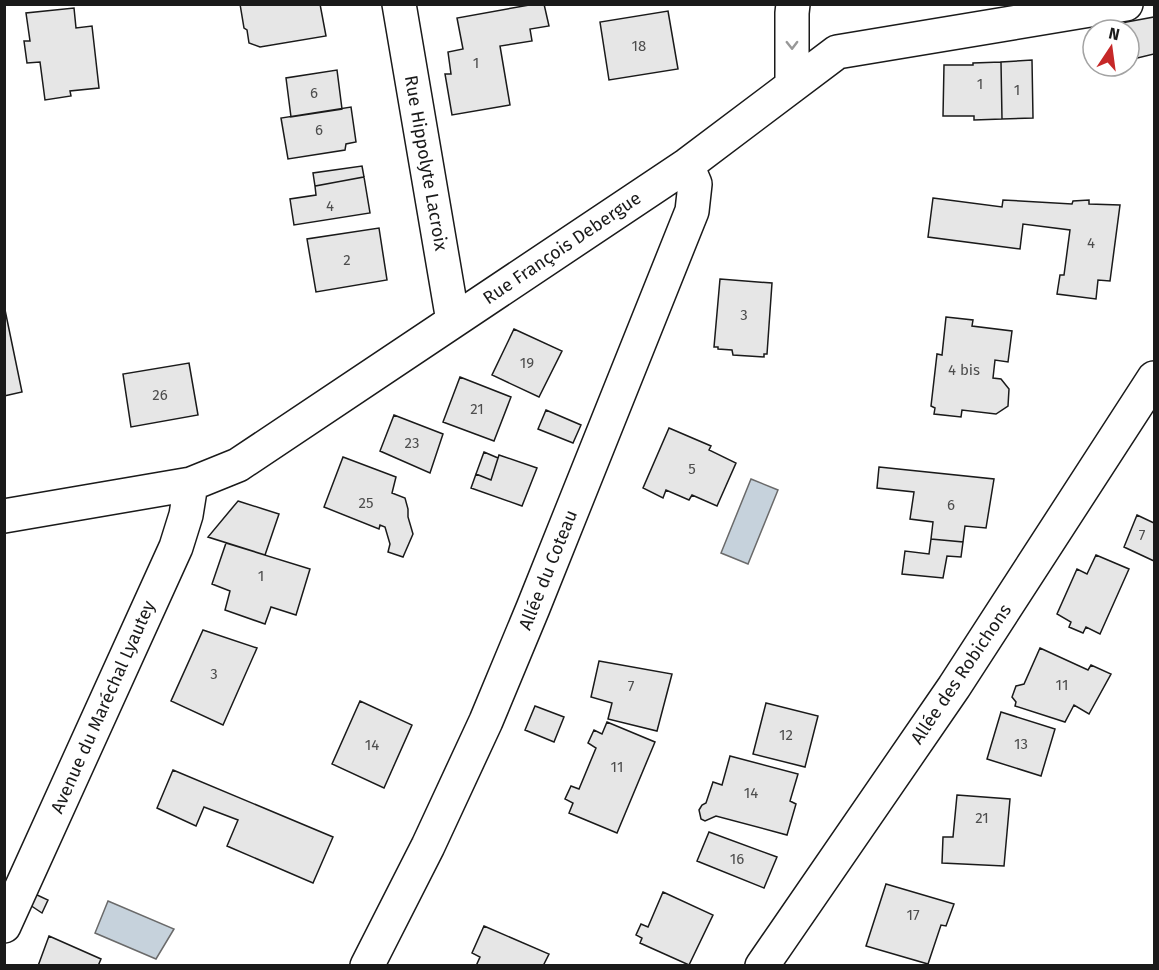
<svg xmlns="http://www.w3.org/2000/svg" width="1159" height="970" viewBox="0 0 1159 970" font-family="'Fira Sans',sans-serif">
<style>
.water{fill:#c6d2dc;stroke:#6a6a6a;stroke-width:1.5}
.building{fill:#e6e6e6;stroke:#1a1a1a;stroke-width:1.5}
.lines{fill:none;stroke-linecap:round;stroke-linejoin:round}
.minor-casing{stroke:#1a1a1a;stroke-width:36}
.minor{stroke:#fff;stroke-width:33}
.oneway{stroke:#989898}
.labels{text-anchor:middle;stroke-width:4.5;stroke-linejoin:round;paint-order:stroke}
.number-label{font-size:15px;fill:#4d4d4d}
.street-label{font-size:18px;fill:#1a1a1a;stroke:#fff}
</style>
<rect width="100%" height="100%" fill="#fff"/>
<path class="water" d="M751,479l27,11 -30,74 -27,-11z
M108,901l66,28 -18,30 -61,-26z"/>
<path class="building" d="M240,4h80l6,32 -66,11 -11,-4 -2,-13 -3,-2z
M535,4h9l5,22 -19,3 2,12 -32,5 10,59 -58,10 -7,-41h6l-3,-22 15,-3 -6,-31z
M74,8l2,20 16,-2 7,62 -29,3 1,5 -26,4 -5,-38 -13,1 -3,-22h6l-4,-28z
M668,11l10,58 -69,11 -9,-58z
M1154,17v37l-25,6v-30h-7l-1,-7z
M1032,60l1,58 -31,1 -1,-57z
M1001,62l1,57 -28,1v-4h-31l1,-51h29v-2z
M337,70l5,39 -51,8 -5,-39z
M351,107l5,35 -10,2 -1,6 -57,9 -7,-41z
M362,166l2,11 -49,9 -2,-13z
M364,177l6,36 -76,12 -4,-26 26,-4 -1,-9z
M933,198l69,9 1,-7 69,4 1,-3 16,-1v4l31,1 -10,76 -12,-1 -2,19 -39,-5 3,-19h4l6,-45 -47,-6 -3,25 -92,-12z
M379,228l8,52 -71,12 -9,-53z
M720,279l52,4 -5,71h-3v3l-31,-2 -1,-5 -14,-1v-2h-4z
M4,305l18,87 -18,4z
M946,317l27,3 -1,6 40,5 -4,31 -13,-2 -2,18 8,1 8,10 -1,17 -12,8 -34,-4 -1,7 -27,-3 1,-6 -4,-2 6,-52 5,1z
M514,329l48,22 -23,46 -47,-22z
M189,363l9,52 -67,12 -8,-53z
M460,377l51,20 -17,44 -51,-19z
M546,410l35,15 -8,18 -35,-14z
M394,415l49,19 -13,39 -50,-22z
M669,428l42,18 -2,4 27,13 -19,43 -25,-11 -3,5 -23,-10 -3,8 -20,-10z
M484,452l14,6 -7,22 -15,-6z
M499,455l38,13 -15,38 -51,-18 5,-14 15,6z
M343,457l53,20 -4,16 13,5 3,11v8l5,17 -10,23 -15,-5 2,-8 -5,-17 -5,-2 -1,4 -55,-22z
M879,467l115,12 -8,49 -21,-2 -2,16 -32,-3 2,-17 -23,-3 4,-27 -37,-4z
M238,501l41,13 -14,41 -57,-18z
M1137,515l17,8v38l-30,-14z
M931,539l32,3 -2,15 -14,-1 -4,22 -41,-4 3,-23 24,3z
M226,543l84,26 -14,46 -25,-8 -6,17 -40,-14 5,-19 -18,-7z
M1096,555l33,14 -29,65 -14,-7 -3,6 -14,-6 2,-5 -14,-8 20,-45 10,5z
M203,630l54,18 -34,77 -52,-24z
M1040,648l48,22 3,-5 20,9 -22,40 -15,-9 -9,17 -50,-16 1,-4 -4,-5 4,-11 8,-2z
M599,661l73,13 -15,57 -49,-12 4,-16 -21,-6z
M360,701l52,24 -28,63 -52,-24z
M766,703l52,13 -13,51 -52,-13z
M535,706l29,11 -10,25 -29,-12z
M1001,712l54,17 -14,47 -54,-17z
M607,722l48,20 -38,91 -48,-20 4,-10 -8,-4 6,-13 8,3 17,-41 -8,-5 6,-13 8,4z
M730,756l68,18 -8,27 6,3 -9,31 -71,-19 -11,5 -4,-2 -2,-9 3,-5 4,-2 7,-21 9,3z
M173,770l160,67 -20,46 -86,-37 11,-26 -34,-13 -8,19 -39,-18z
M957,795l53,4 -6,67 -62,-3 1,-26h10z
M709,832l68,25 -13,31 -67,-27z
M886,884l68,20 -8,22 -5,-1 -13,39 -62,-18z
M663,892l50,23 -24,50 -49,-22 2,-5 -6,-3 5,-11 7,3z
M35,894l13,6 -6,13 -12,-8z
M484,926l65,28 -6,12h-67l4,-9 -8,-4z
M49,936l52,23 -3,7h-60z"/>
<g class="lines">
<g class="minor-casing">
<path id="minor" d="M399,4l54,317
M792,86v-73l1,-9
M4,516l187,-32 47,-19 449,-300 150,-113 289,-48
M4,926l172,-379 10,-32 5,-31
M367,966l61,-120 58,-125 47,-113 159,-397 3,-27 -8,-19
M762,966l192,-279 200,-309"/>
</g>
<use href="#minor" class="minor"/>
</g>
<defs><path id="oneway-chevron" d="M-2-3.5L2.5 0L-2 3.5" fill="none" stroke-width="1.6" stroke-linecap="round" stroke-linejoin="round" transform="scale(1.5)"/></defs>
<use class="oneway" href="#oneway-chevron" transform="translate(792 45) rotate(89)"/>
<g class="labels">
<g class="number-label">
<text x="639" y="51">18</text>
<text x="476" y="68">1</text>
<text x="980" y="89">1</text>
<text x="1017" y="95">1</text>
<text x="314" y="98">6</text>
<text x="319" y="135">6</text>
<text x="330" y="211">4</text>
<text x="1091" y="248">4</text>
<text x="347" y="265">2</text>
<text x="744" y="320">3</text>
<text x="527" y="368">19</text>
<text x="964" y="375">4 bis</text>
<text x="160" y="400">26</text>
<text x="477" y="414">21</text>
<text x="412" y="448">23</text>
<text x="692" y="474">5</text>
<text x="366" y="508">25</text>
<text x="951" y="510">6</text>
<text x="1142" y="540">7</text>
<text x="261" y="581">1</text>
<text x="214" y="679">3</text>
<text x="1062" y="690">11</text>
<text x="631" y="691">7</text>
<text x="786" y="740">12</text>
<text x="1021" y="749">13</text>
<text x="372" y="750">14</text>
<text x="617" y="772">11</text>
<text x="751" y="798">14</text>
<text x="982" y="823">21</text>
<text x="737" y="864">16</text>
<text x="913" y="920">17</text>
</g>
<g class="street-label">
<text transform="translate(426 163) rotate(80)" y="6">Rue Hippolyte Lacroix</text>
<text transform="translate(562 248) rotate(-34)" y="6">Rue François Debergue</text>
<text transform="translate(548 570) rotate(-68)" y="6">Allée du Coteau</text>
<text transform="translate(961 674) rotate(-56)" y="6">Allée des Robichons</text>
<text transform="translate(103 707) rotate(-66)" y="6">Avenue du Maréchal Lyautey</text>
</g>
</g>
<rect width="1159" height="970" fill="none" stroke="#1a1a1a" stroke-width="12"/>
<g transform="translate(1111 48) rotate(13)"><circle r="28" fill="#ffffff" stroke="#a3a3a3" stroke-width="1.5"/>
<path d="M0-4.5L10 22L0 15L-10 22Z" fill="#c62828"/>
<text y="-9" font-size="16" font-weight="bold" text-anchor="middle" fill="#1a1a1a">N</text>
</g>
</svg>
